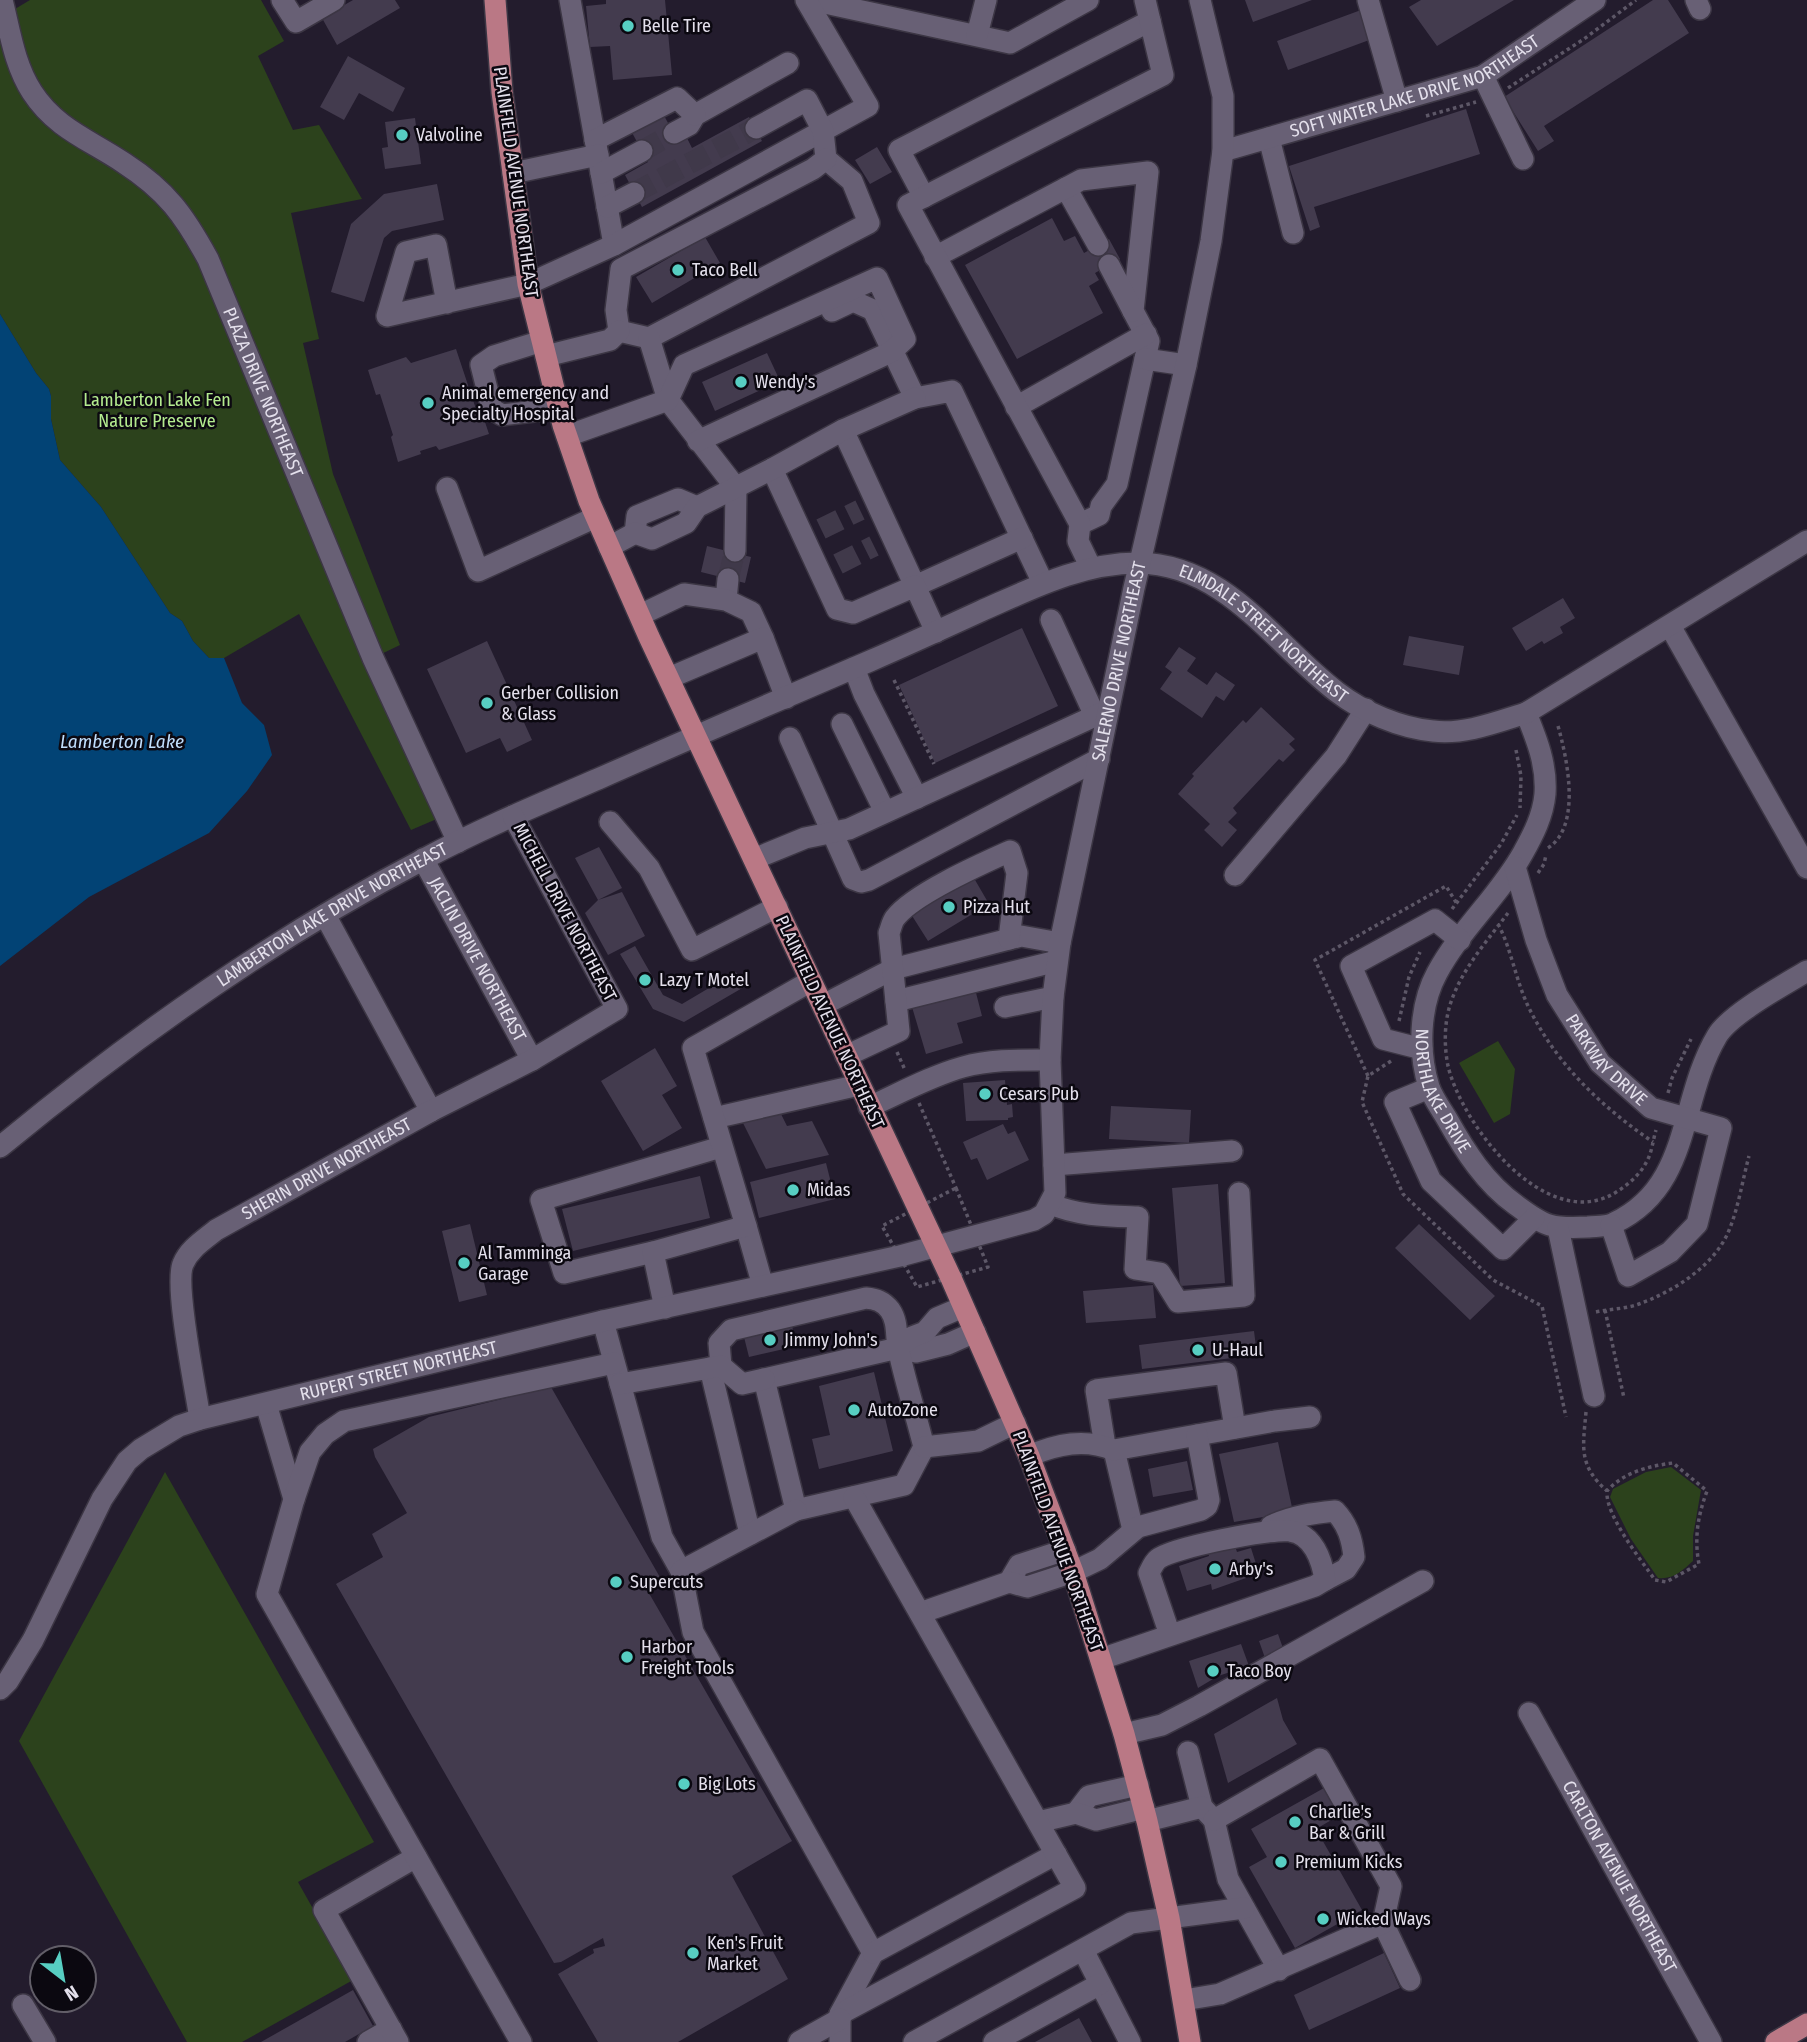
<svg xmlns="http://www.w3.org/2000/svg" width="1807" height="2042" viewBox="0 0 1807 2042" font-family="'Fira Sans Condensed',sans-serif">
<style>
.green{fill:#2c421c}
.water{fill:#024375}
.building{fill:#433b4e}
.lines{fill:none;stroke-linecap:round;stroke-linejoin:round}
.minor-tunnel{stroke:#40394a;stroke-width:21;stroke-dasharray:21 10;stroke-linecap:butt}
.minor-casing{stroke:#3c3644;stroke-width:24}
.major-casing{stroke:#3c3644;stroke-width:24}
.path{stroke:#5d5767;stroke-width:3.5;stroke-dasharray:3.5 3.5;stroke-linecap:butt}
.minor{stroke:#686075;stroke-width:21}
.major{stroke:#ba7885;stroke-width:21}
.poi-dot{fill:#57cec2;stroke:#0b0810;stroke-width:2.5}
.labels{text-anchor:middle;stroke-width:5;stroke-linejoin:round;paint-order:stroke}
.poi-label{font-size:18px;fill:#e4e0ec;stroke:#0b0810;text-anchor:start}
.street-label{font-size:18px;fill:#e4e0ec;stroke:#0b0810}
.park-label{font-size:18px;fill:#b4eb8f;stroke:#0b0810}
.water-label{font-size:19px;font-style:italic;fill:#c0defc;stroke:#0b0810}
</style>
<rect width="100%" height="100%" fill="#231c2d"/>
<path class="green" d="M30,0h231l23,41 -26,15 35,74 26,-5 43,74 -71,14 28,126 -16,4 30,131 67,171 -27,13 73,157 -35,15 -112,-216 -75,44h-15l-16,-17 -11,-20 -12,-8 -69,-106 -41,-47 -9,-41v-23l-2,-7 -13,-16 -36,-59v-296z
M1498,1041l17,28 -5,45 -16,9 -35,-60z
M1671,1467l30,23 -8,46v25c-10,9 -20,19 -35,17l-27,-39 -21,-42 3,-8 33,-17z
M165,1472l209,370 -76,40 55,98 -111,62h-55l-168,-301z"/>
<path class="water" d="M0,314l36,59 13,16 2,7v23l9,41 41,47 69,106 12,8 11,20 16,17h15l18,45 22,22 8,30 -25,36 -38,42 -120,64 -89,69z"/>
<path class="building" d="M353,0h42l5,8 -63,37 -15,-27z
M606,0h59l7,75 -59,5 -3,-34 -20,1 -4,-41 20,-2z
M1245,0h67l-59,22z
M1421,0h93l-77,46 -28,-39z
M1653,0h15l21,33 -145,93 10,15 -16,10 -34,-54z
M1361,10l11,29 -84,31 -11,-29z
M348,56l57,32 -12,24 -34,-19 -15,27 -24,-13z
M1466,109l14,45 -166,53 6,20 -10,4 -21,-65z
M662,112l16,29 8,-5 6,12 57,-31 13,24 -120,66 -17,-32 23,-13 -18,-33z
M415,118l6,46 -36,5 -3,-21 6,-1 -3,-25z
M877,147l15,25 -22,12 -15,-24z
M437,184l7,36 -52,11 -8,7 -20,64 -33,-10 20,-68 33,-30z
M1052,218l12,23 11,-5 9,17 25,-14 11,20 -25,14 4,7 -10,6 14,27 -86,46 -52,-94z
M705,237l15,26 -68,40 -16,-26z
M456,349l21,63 4,-2 8,24 -50,16 -3,-4 -16,5 1,3 -23,8 -7,-25 2,-2 -13,-41 -4,1 -8,-25 38,-13 5,6z
M767,353l13,28 -65,30 -13,-29z
M707,546l44,11 -6,26 -44,-11z
M1563,598l12,20 -15,9 3,6 -19,11 -2,-3 -16,10 -14,-23z
M1022,628l36,78 -123,57 -36,-78z
M1409,636l55,10 -5,29 -56,-10z
M487,641l45,99 -25,12 -7,-14 -34,15 -39,-84z
M1179,647l17,11 -9,13 20,14 9,-13 19,13 -11,16 -8,-5 -14,22 -42,-29 12,-17 -7,-5z
M1261,707l34,32 -6,5 6,6 -12,12 -4,-3 -46,49 4,5 -9,9 9,8 -15,17 -18,-17 6,-6 -32,-30 16,-18 -2,-2 51,-54 3,3z
M599,847l23,41 -24,12 24,-8 23,44 -37,19 -23,-42 13,-13 -23,-42z
M971,873l18,31 -61,37 -19,-30z
M635,946l28,49 19,9 54,-32 8,15 -60,35 -31,-13 -33,-55z
M975,989l7,27 -25,7 6,20 -37,11 -14,-47z
M655,1048l22,38 -15,9 20,33 -39,23 -42,-70z
M1005,1080l2,25 5,-1 1,13 -5,1v2l-42,1 -3,-38z
M1111,1106l80,4 -2,33 -80,-4z
M781,1114l6,12 25,-5 17,34 -63,14 -23,-46z
M1003,1124l5,10 7,-3 14,29 -42,20 -10,-22 -6,2 -8,-18z
M826,1163l9,36 -76,19 -9,-36z
M700,1176l10,42 -137,33 -11,-42z
M1218,1184l7,99 -45,3 -8,-98z
M470,1224l17,71 -28,7 -17,-71z
M1419,1224l76,72 -25,24 -75,-72z
M1153,1285l3,33 -70,5 -3,-32z
M791,1322l6,24 -48,11 -6,-24z
M1254,1331l3,24 -115,14 -3,-24z
M874,1372l19,79 -74,18 -7,-30 18,-4 -11,-49z
M551,1387l110,192 -15,9 146,253 -60,35 56,103 -110,63h-80l-40,-68 36,-21 -1,-4 12,-3 -2,-8 -42,24 -7,1 -218,-379 47,-27 -11,-23 35,-21 -32,-56 -2,-8 56,-32z
M1278,1442l15,70 -59,10 -15,-68z
M1187,1461l6,29 -40,7 -5,-28z
M1235,1546l2,6 14,-4 6,19 -14,4 3,7 -34,12 -1,-6 -24,7 -8,-25 30,-10 -1,-3z
M1278,1634l6,17 -19,7 -6,-17z
M1241,1644l8,22 -31,10 -20,12 -9,-27z
M1277,1698l6,22 14,24 -69,39 -14,-49z
M1324,1788l16,27 -24,14 46,81 -67,38 -46,-81 18,-10 -16,-28z
M1384,1953l16,35 -91,42 -15,-35z
M353,1990l20,36 -28,16h-84z
M1079,2018l13,24h-57z"/>
<g class="lines">
<path class="minor-tunnel" d="M642,151l32,-18
M634,193l122,-65
M821,529l39,-19
M838,564l36,-18
M728,579l7,-28"/>
<g class="minor-casing">
<g id="minor">
<path id="s1" d="M2,0c8,31 12,64 30,92 24,37 58,48 92,71 43,28 60,52 84,96l165,399 85,184"/>
<path d="M282,0l14,22 38,-22"/>
<path d="M570,0l44,245"/>
<path d="M811,0l199,43 78,-43"/>
<path d="M1368,0l29,101"/>
<path d="M1696,0l4,9"/>
<path d="M977,35l9,-35"/>
<path d="M1483,76l40,83"/>
<path d="M674,133l15,-8 6,-10 93,-52"/>
<path d="M1269,138l24,95"/>
<path d="M595,140l82,-42 18,17"/>
<path id="s2" d="M1223,151l260,-75 112,-76"/>
<path d="M513,173l85,-18"/>
<path d="M601,173l41,-22"/>
<path d="M1066,188l32,57"/>
<path d="M924,197l-25,-47 251,-129"/>
<path d="M607,207l27,-14"/>
<path d="M935,257l146,-77 67,-8 -15,139 16,30 -32,143 -16,22 -2,9 -19,9"/>
<path d="M1109,265l24,46"/>
<path d="M447,303l-11,-58 -30,7 -19,64 141,-32 86,-39 254,-139 -62,-106"/>
<path d="M832,311l21,-10 20,9 42,88 37,-7 91,192"/>
<path d="M619,331l30,7 220,-115 -17,-42 -26,-22 -3,-28 -16,-31 -51,28"/>
<path d="M619,331l-3,-21 5,-41 192,-100 13,-10"/>
<path d="M649,338l19,62 68,88 -1,63"/>
<path d="M542,341l-48,15 -13,9 11,44 10,6 57,-7"/>
<path d="M546,356l64,-16 9,-9"/>
<path d="M1145,359l41,6"/>
<path d="M1016,407l130,-73"/>
<path d="M843,430l72,156 107,-48"/>
<path d="M567,436l101,-36 16,-35 193,-87 28,61 -14,13 -193,89"/>
<path d="M772,469l65,140 16,4 62,-27 21,46"/>
<path d="M447,488l31,83 118,-54"/>
<path d="M635,533l2,-17 41,-17 19,8"/>
<path d="M609,547l26,-14 17,6 34,-16 11,-16 75,-38 71,-39 72,-32"/>
<path d="M1091,568l-13,-27 2,-17 -172,-319 255,-130 -18,-75"/>
<path d="M726,600l2,-21"/>
<path d="M640,615l44,-21 42,6 25,12 12,26"/>
<path d="M1051,620l44,96"/>
<path d="M1670,626l137,242"/>
<path d="M854,668l10,26 53,104"/>
<path d="M669,678l94,-40 23,60"/>
<path id="s3" d="M1526,713c11,27 21,52 19,81 -2,22 -12,41 -22,59 -24,43 -63,77 -86,120 -18,33 -19,79 -8,114 4,11 12,22 18,32 18,32 38,64 69,86 29,22 36,24 72,22 9,-1 19,0 26,-4 78,-37 64,-121 103,-187 13,-22 67,-51 90,-65"/>
<path d="M842,724l43,88"/>
<path d="M790,738l63,141 8,3 8,-2 230,-121"/>
<path d="M610,822l39,46 43,82 85,-43"/>
<path id="s4" d="M423,859l109,201"/>
<path d="M754,859l51,-21 44,-9 259,-119"/>
<path id="s5" d="M1515,867l21,73 21,55 43,68 51,45 70,20 -24,96 -27,28 -42,24 -17,-51"/>
<path d="M1235,875l101,-119 30,-47"/>
<path d="M325,915l106,196"/>
<path d="M896,1001l161,-40"/>
<path d="M823,1005l70,-36 128,-33 39,7"/>
<path d="M1005,1007l48,-10"/>
<path d="M1422,1049l-39,-10 -32,-73 84,-46 25,20"/>
<path d="M846,1056l53,-25 -10,-98c2,-5 3,-11 6,-15 18,-24 86,-54 115,-67l7,22 -8,66"/>
<path d="M1429,1088l-34,14 36,79 72,68 31,-31"/>
<path d="M869,1107c31,-14 62,-31 94,-40 28,-8 59,-7 87,-7"/>
<path d="M714,1118l145,-33"/>
<path id="s6" d="M0,1147c132,-109 273,-209 424,-288 56,-30 116,-55 174,-80 90,-40 181,-79 272,-118 37,-16 74,-33 111,-50 50,-22 100,-48 157,-48 88,1 136,81 199,129 26,20 63,36 96,39 31,4 64,-9 93,-18l281,-172"/>
<path d="M1054,1165l178,-14"/>
<path d="M1051,1204c27,12 57,12 87,13l-3,52 25,4 18,29 66,-6 -5,-103"/>
<path d="M746,1226l17,60"/>
<path d="M1558,1228l36,168"/>
<path d="M653,1252l-89,21 -23,-73 180,-53"/>
<path d="M665,1308l-12,-56 93,-26 -53,-178 118,-67"/>
<path d="M603,1321l59,216 19,34 12,61 180,321 -33,61v28"/>
<path d="M898,1348l18,4 32,-8 27,-12"/>
<path d="M721,1366l-2,-23 12,-13 135,-32c10,1 17,3 24,12 9,13 5,27 9,42 7,32 17,63 25,95l-20,38 -108,25 -32,-131 134,-31 14,-11 13,-5 12,-14 26,-11"/>
<path d="M710,1368l40,166"/>
<path d="M620,1384l101,-18 21,18 22,-5"/>
<path d="M266,1404l28,95"/>
<path id="s7" d="M200,1419c-4,-28 -26,-134 -17,-155 6,-15 21,-24 33,-34l215,-119 101,-51 85,-51 -104,-193"/>
<path d="M1105,1446l-9,-56 130,-17 9,55"/>
<path d="M924,1447l54,-6 37,-18"/>
<path d="M1114,1450l19,80"/>
<path d="M1029,1456c28,-12 56,-18 85,-6l161,-29 35,-4"/>
<path d="M1271,1526c20,-10 43,-13 64,-15 13,14 17,28 19,46l-8,12 -21,11"/>
<path d="M681,1571l115,-61"/>
<path d="M1009,1582l10,-17 46,-15"/>
<path d="M920,1613l89,-31 18,5 46,-15 27,-13 38,-32 63,-17 6,-4 2,-6 -12,-65"/>
<path d="M1101,1659l214,-73 10,-6c-3,-20 -12,-46 -35,-49 -19,-3 -119,17 -132,28 -4,3 -7,10 -9,14l21,62"/>
<path id="s8" d="M0,1689l8,-8 25,-41 69,-141 25,-38 14,-12 38,-23 21,-7 403,-98 297,-65 134,-36 10,-6 11,-21 -5,-133 3,-63 7,-54 74,-355 52,-223 25,-124 12,-90v-55l-23,-96"/>
<path id="s9" d="M1529,1713l182,329"/>
<path d="M1124,1734l38,-9 37,-19 224,-125"/>
<path d="M1188,1752l14,55 12,13 14,59 51,91"/>
<path d="M1076,1813l13,-17 49,-11"/>
<path d="M1147,1821l55,-14"/>
<path d="M1038,1822l38,-9 20,7 48,-12"/>
<path d="M1383,1923l27,57"/>
<path d="M1083,1950l47,92"/>
<path d="M873,1953l183,-99"/>
<path d="M1184,2000l36,-6 163,-71 8,-37 -71,-127 -106,61"/>
<path d="M23,2005l22,37"/>
<path d="M840,2014l235,-126 -221,-391"/>
<path d="M368,2042l23,-13"/>
<path d="M398,2042l-74,-132 92,-53"/>
<path d="M521,2042l-254,-448 27,-95 16,-47 15,-18 19,-13 270,-58"/>
<path d="M799,2042l41,-23"/>
<path d="M914,2042l217,-119 113,-15"/>
<path d="M994,2042l106,-58"/>
</g>
</g>
<g class="major-casing">
<path id="major" d="M495,0l7,92 26,192 35,141 26,76 60,136 302,641 78,178 44,116 51,162 23,87 22,97 21,124
M1776,2042l31,-18"/>
</g>
<path class="path" d="M1508,88l76,-49 52,-39
M1426,116l50,-14
M894,680l40,84
M1516,750l5,26 -1,32
M1548,848c34,-22 19,-90 10,-122
M1538,873l6,-9 2,-9
M1452,909l49,-65 16,-29
M1508,913c-21,28 -46,56 -57,89 -7,20 -7,44 -3,64 14,59 96,166 165,128 14,-8 27,-19 34,-33 5,-9 6,-21 9,-31
M1498,924c14,26 18,59 32,86 28,56 72,97 123,132
M1399,1021l10,-44 11,-25
M897,1052l8,18
M1391,1061l-23,15 -6,26 41,92 90,86 49,26 24,111
M1368,1076l-53,-116 131,-74 11,18
M1668,1093l4,-15 19,-39
M919,1103l37,85
M956,1188l32,79 -71,20 -35,-61z
M1605,1310l19,88
M1596,1312c14,-3 29,-3 43,-8 33,-12 72,-36 88,-69 11,-24 15,-53 22,-79
M1586,1412c-3,35 -8,53 21,79 -2,24 34,69 48,89l11,2 33,-18c-5,-26 -1,-49 8,-73l-34,-28c-24,3 -49,9 -66,28"/>
<use href="#minor" class="minor"/>
<use href="#major" class="major"/>
</g>
<g class="poi-dot">
<circle cx="628" cy="26" r="7"/>
<circle cx="402" cy="135" r="7"/>
<circle cx="678" cy="270" r="7"/>
<circle cx="741" cy="382" r="7"/>
<circle cx="428" cy="403" r="7"/>
<circle cx="487" cy="703" r="7"/>
<circle cx="949" cy="907" r="7"/>
<circle cx="645" cy="980" r="7"/>
<circle cx="985" cy="1094" r="7"/>
<circle cx="793" cy="1190" r="7"/>
<circle cx="464" cy="1263" r="7"/>
<circle cx="770" cy="1340" r="7"/>
<circle cx="1198" cy="1350" r="7"/>
<circle cx="854" cy="1410" r="7"/>
<circle cx="1215" cy="1569" r="7"/>
<circle cx="616" cy="1582" r="7"/>
<circle cx="627" cy="1657" r="7"/>
<circle cx="1213" cy="1671" r="7"/>
<circle cx="684" cy="1784" r="7"/>
<circle cx="1295" cy="1822" r="7"/>
<circle cx="1281" cy="1862" r="7"/>
<circle cx="1323" cy="1919" r="7"/>
<circle cx="693" cy="1953" r="7"/>
</g>
<g class="labels">
<g class="poi-label">
<text x="642" y="32">Belle Tire</text>
<text x="416" y="141">Valvoline</text>
<text x="692" y="276">Taco Bell</text>
<text x="755" y="388">Wendy's</text>
<text x="442" y="399">Animal emergency and<tspan x="442" dy="21">Specialty Hospital</tspan></text>
<text x="501" y="699">Gerber Collision<tspan x="501" dy="21">&amp; Glass</tspan></text>
<text x="963" y="913">Pizza Hut</text>
<text x="659" y="986">Lazy T Motel</text>
<text x="999" y="1100">Cesars Pub</text>
<text x="807" y="1196">Midas</text>
<text x="478" y="1259">Al Tamminga<tspan x="478" dy="21">Garage</tspan></text>
<text x="784" y="1346">Jimmy John's</text>
<text x="1212" y="1356">U-Haul</text>
<text x="868" y="1416">AutoZone</text>
<text x="1229" y="1575">Arby's</text>
<text x="630" y="1588">Supercuts</text>
<text x="641" y="1653">Harbor<tspan x="641" dy="21">Freight Tools</tspan></text>
<text x="1227" y="1677">Taco Boy</text>
<text x="698" y="1790">Big Lots</text>
<text x="1309" y="1818">Charlie's<tspan x="1309" dy="21">Bar &amp; Grill</tspan></text>
<text x="1295" y="1868">Premium Kicks</text>
<text x="1337" y="1925">Wicked Ways</text>
<text x="707" y="1949">Ken's Fruit<tspan x="707" dy="21">Market</tspan></text>
</g>
<g class="street-label">
<text dy="6" stroke="none"><textPath href="#s2" startOffset="203">SOFT WATER LAKE DRIVE NORTHEAST</textPath></text>
<text transform="translate(516 182) rotate(82)" y="6">PLAINFIELD AVENUE NORTHEAST</text>
<text dy="6" stroke="none"><textPath href="#s1" startOffset="488">PLAZA DRIVE NORTHEAST</textPath></text>
<text dy="6" stroke="none"><textPath href="#s6" startOffset="1437">ELMDALE STREET NORTHEAST</textPath></text>
<text dy="6" stroke="none"><textPath href="#s8" startOffset="1778">SALERNO DRIVE NORTHEAST</textPath></text>
<text transform="translate(565 912) rotate(62)" y="6">MICHELL DRIVE NORTHEAST</text>
<text dy="6" stroke="none"><textPath href="#s6" startOffset="406">LAMBERTON LAKE DRIVE NORTHEAST</textPath></text>
<text dy="6" stroke="none"><textPath href="#s4" startOffset="114">JACLIN DRIVE NORTHEAST</textPath></text>
<text transform="translate(830 1022) rotate(65)" y="6">PLAINFIELD AVENUE NORTHEAST</text>
<text dy="6" stroke="none"><textPath href="#s5" startOffset="217">PARKWAY DRIVE</textPath></text>
<text dy="6" stroke="none"><textPath href="#s3" startOffset="420">NORTHLAKE DRIVE</textPath></text>
<text dy="6" stroke="none"><textPath href="#s7" startOffset="331">SHERIN DRIVE NORTHEAST</textPath></text>
<text dy="6" stroke="none"><textPath href="#s8" startOffset="551">RUPERT STREET NORTHEAST</textPath></text>
<text transform="translate(1058 1541) rotate(70)" y="6">PLAINFIELD AVENUE NORTHEAST</text>
<text dy="6" stroke="none"><textPath href="#s9" startOffset="187">CARLTON AVENUE NORTHEAST</textPath></text>
</g>
<g class="park-label">
<text x="157" y="406">Lamberton Lake Fen<tspan x="157" dy="21">Nature Preserve</tspan></text>
</g>
<g class="water-label">
<text x="122" y="748">Lamberton Lake</text>
</g>
</g>
<g transform="translate(63 1979) rotate(149)"><circle r="33" fill="#0b0810" stroke="#625e68" stroke-width="2"/>
<path d="M0-5L12 26L0 18L-12 26Z" fill="#57cec2"/>
<text y="-10" font-size="19" font-weight="bold" text-anchor="middle" fill="#e4e0ec">N</text>
</g>
</svg>
